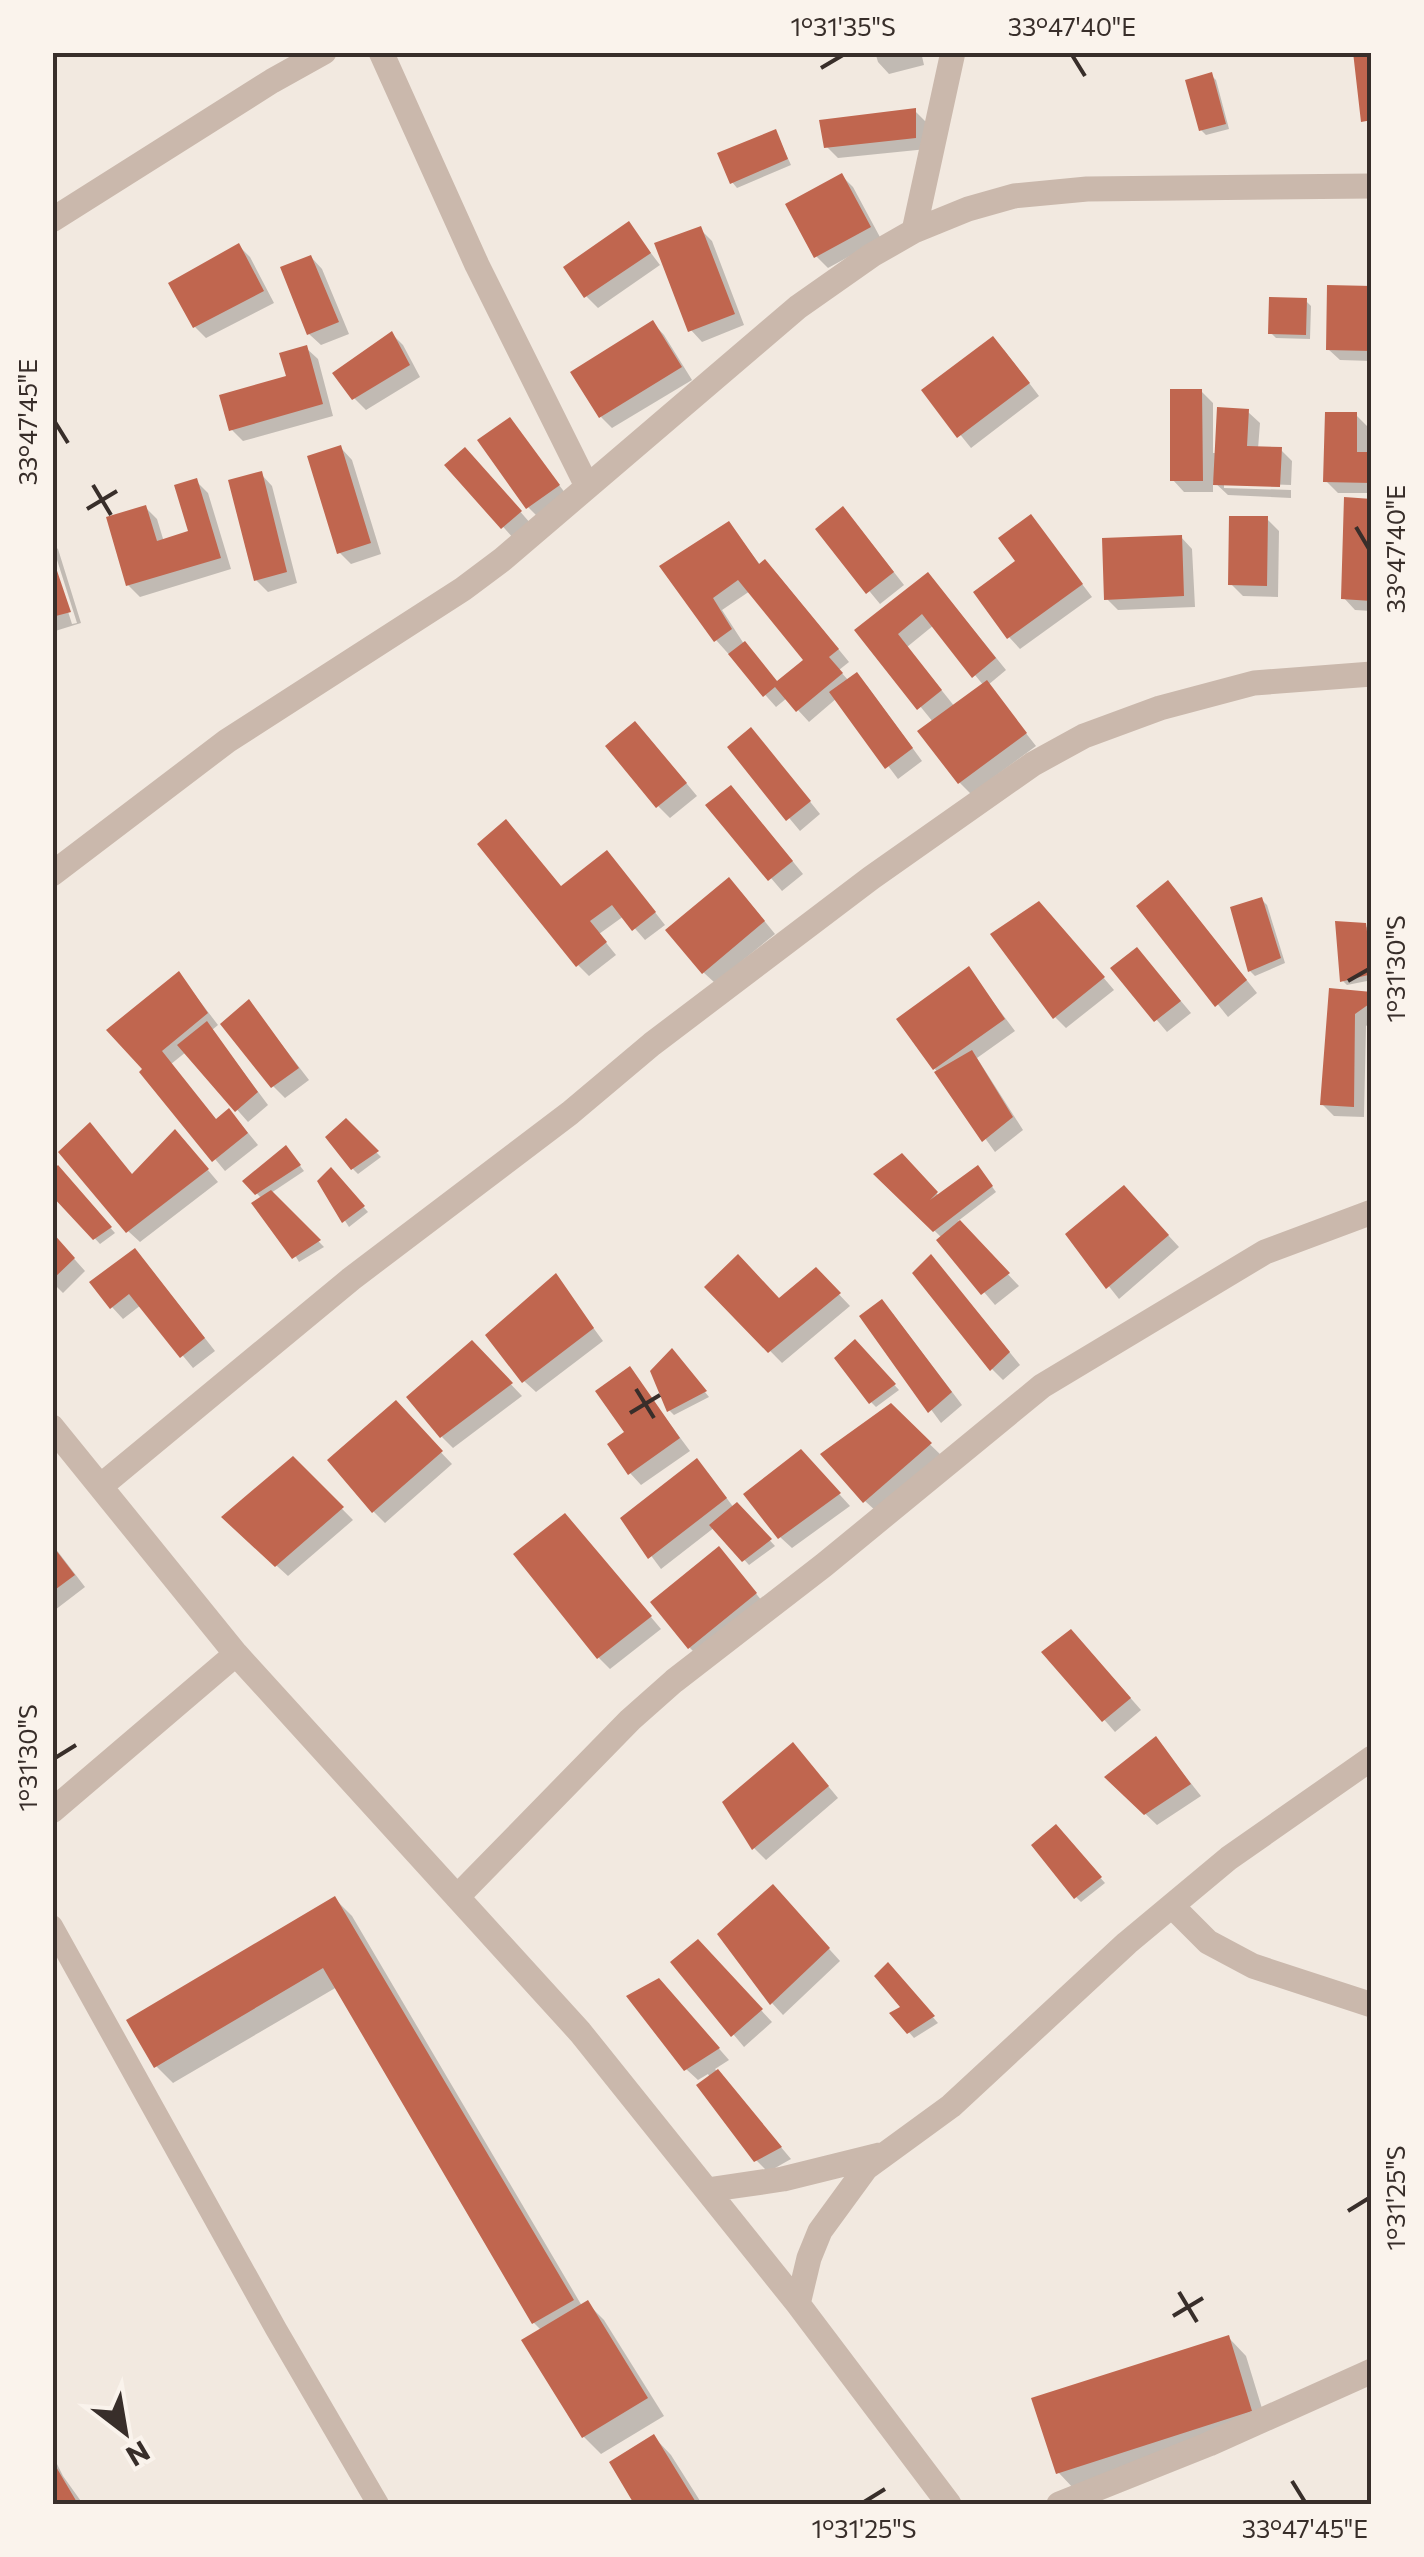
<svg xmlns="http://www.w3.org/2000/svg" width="1424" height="2557" viewBox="0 0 1424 2557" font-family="Commissioner,sans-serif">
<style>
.shadow{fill:#0003;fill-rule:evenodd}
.building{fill:#c0664f}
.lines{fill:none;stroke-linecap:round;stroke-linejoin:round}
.lane{stroke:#cab8ac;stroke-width:22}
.street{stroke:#cab8ac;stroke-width:25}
.ticks{fill:none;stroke:#382e2a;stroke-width:4}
.neatline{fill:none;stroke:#382e2a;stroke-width:4}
.ticks-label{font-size:25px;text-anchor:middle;fill:#382e2a}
</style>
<rect width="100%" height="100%" fill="#f2e9e0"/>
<path class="shadow" d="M875,52h46l3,13 -35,9 -11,-12z
M1211,75l5,5 13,49 -23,6 -5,-5z
M915,111l11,11 1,27 -89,9 -12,-12z
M776,132l15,33 -54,23 -5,-6z
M842,176l11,11 28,52 -53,29 -12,-12z
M629,224l31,41 -62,43 -12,-12z
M700,229l12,12 32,84 -42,17 -11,-12z
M239,246l11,11 24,46 -68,35 -11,-11z
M311,257l11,12 27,65 -28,11 -12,-11z
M1372,289v72l-32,-1 -12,-11z
M1306,301l5,5 -1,33 -34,-1 -5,-5z
M653,323l11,12 28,45 -80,48 -11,-11z
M392,334l11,11 17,32 -54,33 -12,-12z
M306,348l12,11 15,57 -90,25 -12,-12 58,-51z
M1004,350l35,46 -68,52 -46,-57z
M1201,391l12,12v50h4l31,-41 12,11 -2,26 23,1 11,11 -1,24 -67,-2v5l67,2v8l-63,-3 -15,-14v11h-29l-11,-12z
M1356,415l12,12 4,66h-34l-12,-12z
M509,420l60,78 -29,21 -12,-12z
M341,448l11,12 29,94 -30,10 -12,-12z
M477,462l54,62 -17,15 -66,-74z
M261,474l11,12 25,97 -29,9 -12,-12z
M196,481l12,12 23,76 -91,28 -12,-12 18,-77 11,11 7,23 27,-9z
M1372,502v109l-17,-1 -11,-12z
M1031,517l61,80 -72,52 -11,-12 10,-75z
M1267,519l12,12 -1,66 -35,-1 -12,-12z
M854,521l50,64 -24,19 -62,-75z
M729,524l32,42 16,8 72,88 -10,8 10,11 8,-6 11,12 54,74 -24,18 -61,-81 -28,24 -22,-24 -11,9 -60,-67 -53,-73zM750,591l56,69 -28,23 -34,-39 -22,-34z
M1181,537l11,12 3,58 -77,3 -11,-11z
M52,544l6,5 23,74 -29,9v-70l20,62 5,-1z
M939,587l67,83 -18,15 48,61 -65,48 -11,-11 -27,-61 -75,-92zM934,625l50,61 -29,21 -48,-60z
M647,736l50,60 -27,22 -12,-12z
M762,742l58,72 -20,17 -70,-84z
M742,799l61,75 -21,17 -73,-86z
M618,865l47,60 -20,15 -21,-24 -25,18 17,21 -27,21 -11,-11 -16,-77z
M741,892l34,42 -60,49 -12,-11z
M1179,895l78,98 -29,24 -89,-111z
M1262,900l5,5 18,58 -30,13 -5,-5z
M1051,916l63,74 -48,38 -11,-11z
M1365,926l6,5 1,49 -25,5 -5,-5z
M1148,962l43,51 -24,19 -54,-64z
M969,970l46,61 -38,27 46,72 -28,22 -60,-83z
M179,974l39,51 -6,5 56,75 -20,17 -62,-70 -15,12 46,57 23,2 18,22 -33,26 -82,-99z
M1332,991l40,4v27l-6,4 -2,91 -30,-1 -12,-12z
M249,1002l60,78 -24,18 -12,-12z
M346,1122l35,35 -23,17 -5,-5z
M186,1144l32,38 -78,60 -12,-11 6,-55z
M291,1154l13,17 -33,22 53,54 -25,15 -37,-63 -17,-18z
M902,1156l37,40 43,-23 14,19 -38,29 61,65 -24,19 -55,-65 2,-2 -66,-64z
M58,1169l57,64 -15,11 -48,-52z
M331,1171l37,41 -19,15 -29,-45z
M1135,1199l44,48 -60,52 -51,-64z
M52,1234l33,37 -22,22 -11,-11z
M146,1263l69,88 -22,17 -52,-63 -18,14 -11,-12z
M942,1269l78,96 -17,15 -11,-11z
M816,1270l34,36 -68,57 -75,-76 72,14z
M556,1277l47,64 -67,51 -12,-11z
M893,1314l69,91 -21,18 -78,-106z
M855,1342l44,48 -23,17 -5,-5z
M472,1343l50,53 -69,52 -11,-11z
M676,1356l33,41 -35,18 -5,-5z
M630,1370l60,81 -49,34 -11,-12z
M395,1404l57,60 -67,59 -12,-12z
M891,1407l51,49 -65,56 -12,-11z
M293,1459l60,61 -65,56 -53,-48z
M812,1464l38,42 -58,42 -12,-11z
M708,1473l26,35 3,-3 38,41 -26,19 -34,-38 -54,42 -38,-51z
M576,1528l85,101 -51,40 -11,-11z
M52,1544l33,43 -30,23 -3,-2z
M730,1561l36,45 -65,53 -12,-12z
M1083,1644l58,66 -26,22 -70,-80z
M1156,1739l45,57 -44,29 -49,-47z
M804,1757l34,41 -72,62 -12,-12 -29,-46z
M1056,1828l49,55 -24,19 -5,-5z
M335,1899l17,17 230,390 5,-3 17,17 60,96 -63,38 -17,-17 -59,-96 17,-10 -8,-8 -197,-336 -164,96 -17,-17z
M784,1899l56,62 -57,54 -11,-12z
M709,1954l63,68 -28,25 -71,-85z
M888,1966l50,57 -24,15 -21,-24 11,-7z
M670,1993l59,67 -14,9 76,90 -23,13 -12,-12 -48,-86 -10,6 -12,-11z
M1229,2338l17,18 22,72 -193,62 -17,-18z
M654,2437l17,18 31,49h-65l-25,-41z
M52,2454l11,22 20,28h-31z"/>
<path class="building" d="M1353,52h19v68l-11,2z
M1212,72l14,52 -27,7 -14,-51z
M916,108v30l-92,10 -5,-28z
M776,129l12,30 -58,25 -13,-31z
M842,173l29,54 -57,31 -29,-54z
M629,221l22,32 -67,45 -21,-31z
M701,226l34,88 -47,18 -34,-89z
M239,243l25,48 -71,37 -25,-45z
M311,255l28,67 -32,13 -27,-68z
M1327,285l45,1v65l-46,-1z
M1269,297l38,1 -1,37 -38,-1z
M653,320l29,47 -83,51 -29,-46z
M392,331l18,34 -58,35 -20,-27z
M993,336l37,47 -73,55 -36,-48z
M307,345l16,59 -94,27 -10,-36 67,-19 -7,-23z
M1170,389h32l1,92h-33z
M1217,407l32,2 -2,37 35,1 -2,40 -67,-2z
M1325,412h32v40h15v31l-49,-1z
M510,417l50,68 -34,24 -49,-69z
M341,445l30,98 -34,11 -30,-98z
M465,447l57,64 -21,18 -57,-64z
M262,471l25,101 -33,9 -26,-101z
M197,478l24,80 -95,28 -20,-69 40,-12 11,36 31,-10 -14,-46z
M1344,497l28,2v102l-31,-2z
M843,506l51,66 -28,22 -51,-65z
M1031,514l52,70 -76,55 -34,-47 42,-31 -17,-23z
M1229,516h39l-1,70 -39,-1z
M729,521l30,43 6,-5 74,90 -10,8 14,16 -47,39 -21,-25 -12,10 -35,-43 17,-13 32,40 26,-21 -65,-80 -25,18 19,31 -18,13 -55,-76z
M1182,535l2,61 -80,4 -2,-62z
M52,556l19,56 -19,5z
M928,572l68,86 -24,20 -50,-64 -24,20 44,56 -25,20 -63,-80z
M857,672l56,76 -28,21 -56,-77z
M987,680l40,53 -69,51 -41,-53z
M635,721l52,62 -31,25 -51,-62z
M751,727l60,74 -25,20 -59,-74z
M731,785l62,76 -25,20 -63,-76z
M506,819l55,67 46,-36 49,62 -24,19 -20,-26 -22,16 17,21 -31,25 -99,-123z
M729,877l36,44 -63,53 -37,-44z
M1168,880l79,100 -32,27 -79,-101z
M1262,897l19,61 -33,14 -18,-65z
M1039,901l66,76 -52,42 -63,-85z
M1335,921l31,2 6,51 -32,8z
M1137,947l44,54 -27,21 -44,-54z
M969,966l36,53 -72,51 -37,-51z
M179,971l29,42 -46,38 54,68 13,-11 19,25 -36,29 -73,-90 3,-3 -36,-39z
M1329,988l43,4v10l-17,12 -1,93 -34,-2z
M249,999l50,69 -28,20 -51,-64z
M207,1021l51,71 -23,20 -58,-67z
M972,1050l41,67 -31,25 -48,-70z
M346,1118l33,33 -28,19 -26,-33z
M90,1122l42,52 43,-45 34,40 -83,64 -68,-81z
M286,1145l15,20 -46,30 -13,-14z
M902,1153l36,39 -8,8 48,-35 15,21 -60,46 -60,-58z
M58,1165l54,62 -19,13 -41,-44v-25z
M331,1167l34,39 -23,17 -25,-42z
M1124,1185l45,50 -63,54 -41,-55z
M271,1190l50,50 -29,19 -41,-56z
M960,1220l50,53 -29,22 -45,-55z
M52,1232l23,26 -23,22z
M135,1248l70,90 -25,20 -51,-64 -19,15 -21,-27z
M738,1254l41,44 37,-31 25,26 -73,60 -64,-66z
M931,1254l79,98 -20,19 -78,-98z
M556,1273l38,55 -72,55 -37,-48z
M882,1299l70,93 -24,21 -69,-97z
M855,1339l41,45 -27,20 -35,-46z
M472,1340l41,43 -73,55 -34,-41z
M672,1348l35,43 -40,21 -17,-41z
M630,1366l50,72 -52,37 -21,-31 17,-12 -29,-41z
M396,1400l47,51 -71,62 -45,-53z
M891,1403l41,40 -69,60 -43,-49z
M801,1449l40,44 -63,46 -35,-45z
M293,1456l51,51 -69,60 -54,-50z
M697,1458l30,40 -79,61 -28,-41z
M737,1502l35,37 -30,23 -33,-37z
M565,1513l87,103 -55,43 -84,-105z
M52,1545l23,30 -23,17z
M719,1546l38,47 -69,56 -38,-47z
M1071,1629l60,69 -29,24 -61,-70z
M1156,1736l35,48 -47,31 -40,-38z
M793,1742l36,44 -77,64 -30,-48z
M1056,1824l46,53 -28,22 -43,-54z
M773,1884l57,64 -60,57 -53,-71z
M335,1896l239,404 -42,24 -209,-356 -169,100 -28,-48z
M698,1939l65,70 -32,28 -61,-75z
M888,1962l47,54 -28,18 -18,-21 11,-6 -26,-31z
M659,1978l61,70 -36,23 -58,-75z
M718,2069l64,78 -28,15 -58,-77z
M588,2300l60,98 -66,40 -61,-98z
M1229,2335l23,76 -196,63 -25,-76z
M654,2434l43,70h-63l-25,-42z
M52,2460l26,44h-26z"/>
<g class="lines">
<path class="lane" d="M52,1926l224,403 102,175"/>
<path class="street" d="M381,52l96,213 110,221
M52,220l220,-139 52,-29
M914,231l39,-179
M52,874l175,-133 236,-152 40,-30 295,-252 74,-52 42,-24 54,-22 46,-13 73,-7 285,-3
M52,1427l184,227 344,378 218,272 151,200
M102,1485l249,-206 219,-166 82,-69 219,-166 162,-114 51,-28 76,-28 94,-25 118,-9
M52,1811l184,-157
M457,1897l173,-177 44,-39 150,-116 218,-179 223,-134 107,-40
M1172,1906l36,36 45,24 119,39
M707,2190l76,-11 97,-24
M798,2304l11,-46 11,-27 46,-63 85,-62 176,-163 102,-85 143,-100
M1059,2504l150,-60 163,-73"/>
</g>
<path class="ticks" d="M1072,55l13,21M821,68l22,-13M55,422l13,21M93,485l18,30M87,509l30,-18M1356,527l13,22M1348,981l21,-12M636,1389l18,29M630,1413l30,-18M55,1758l21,-13M1348,2211l21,-13M1179,2292l18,30M1173,2316l30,-18M1292,2481l13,21M864,2502l21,-13"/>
<rect width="1424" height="2557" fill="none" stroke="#faf3ec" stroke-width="110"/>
<g transform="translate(125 2432) rotate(149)" stroke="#faf3ec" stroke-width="8" paint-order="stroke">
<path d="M0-8L18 38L0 25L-18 38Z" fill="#382e2a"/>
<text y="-15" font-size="28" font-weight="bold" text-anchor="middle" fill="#382e2a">N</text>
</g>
<rect x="55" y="55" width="1314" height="2447" class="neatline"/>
<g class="ticks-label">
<text x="843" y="36">1°31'35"S</text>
<text x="1072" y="36">33°47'40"E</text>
<text transform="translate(28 422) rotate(-90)" y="9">33°47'45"E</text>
<text transform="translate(1396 549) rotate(-90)" y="9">33°47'40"E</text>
<text transform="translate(1396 969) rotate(-90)" y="9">1°31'30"S</text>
<text transform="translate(28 1758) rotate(-90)" y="9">1°31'30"S</text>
<text transform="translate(1396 2198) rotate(-90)" y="9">1°31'25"S</text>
<text x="864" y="2538">1°31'25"S</text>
<text x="1305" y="2538">33°47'45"E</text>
</g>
</svg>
